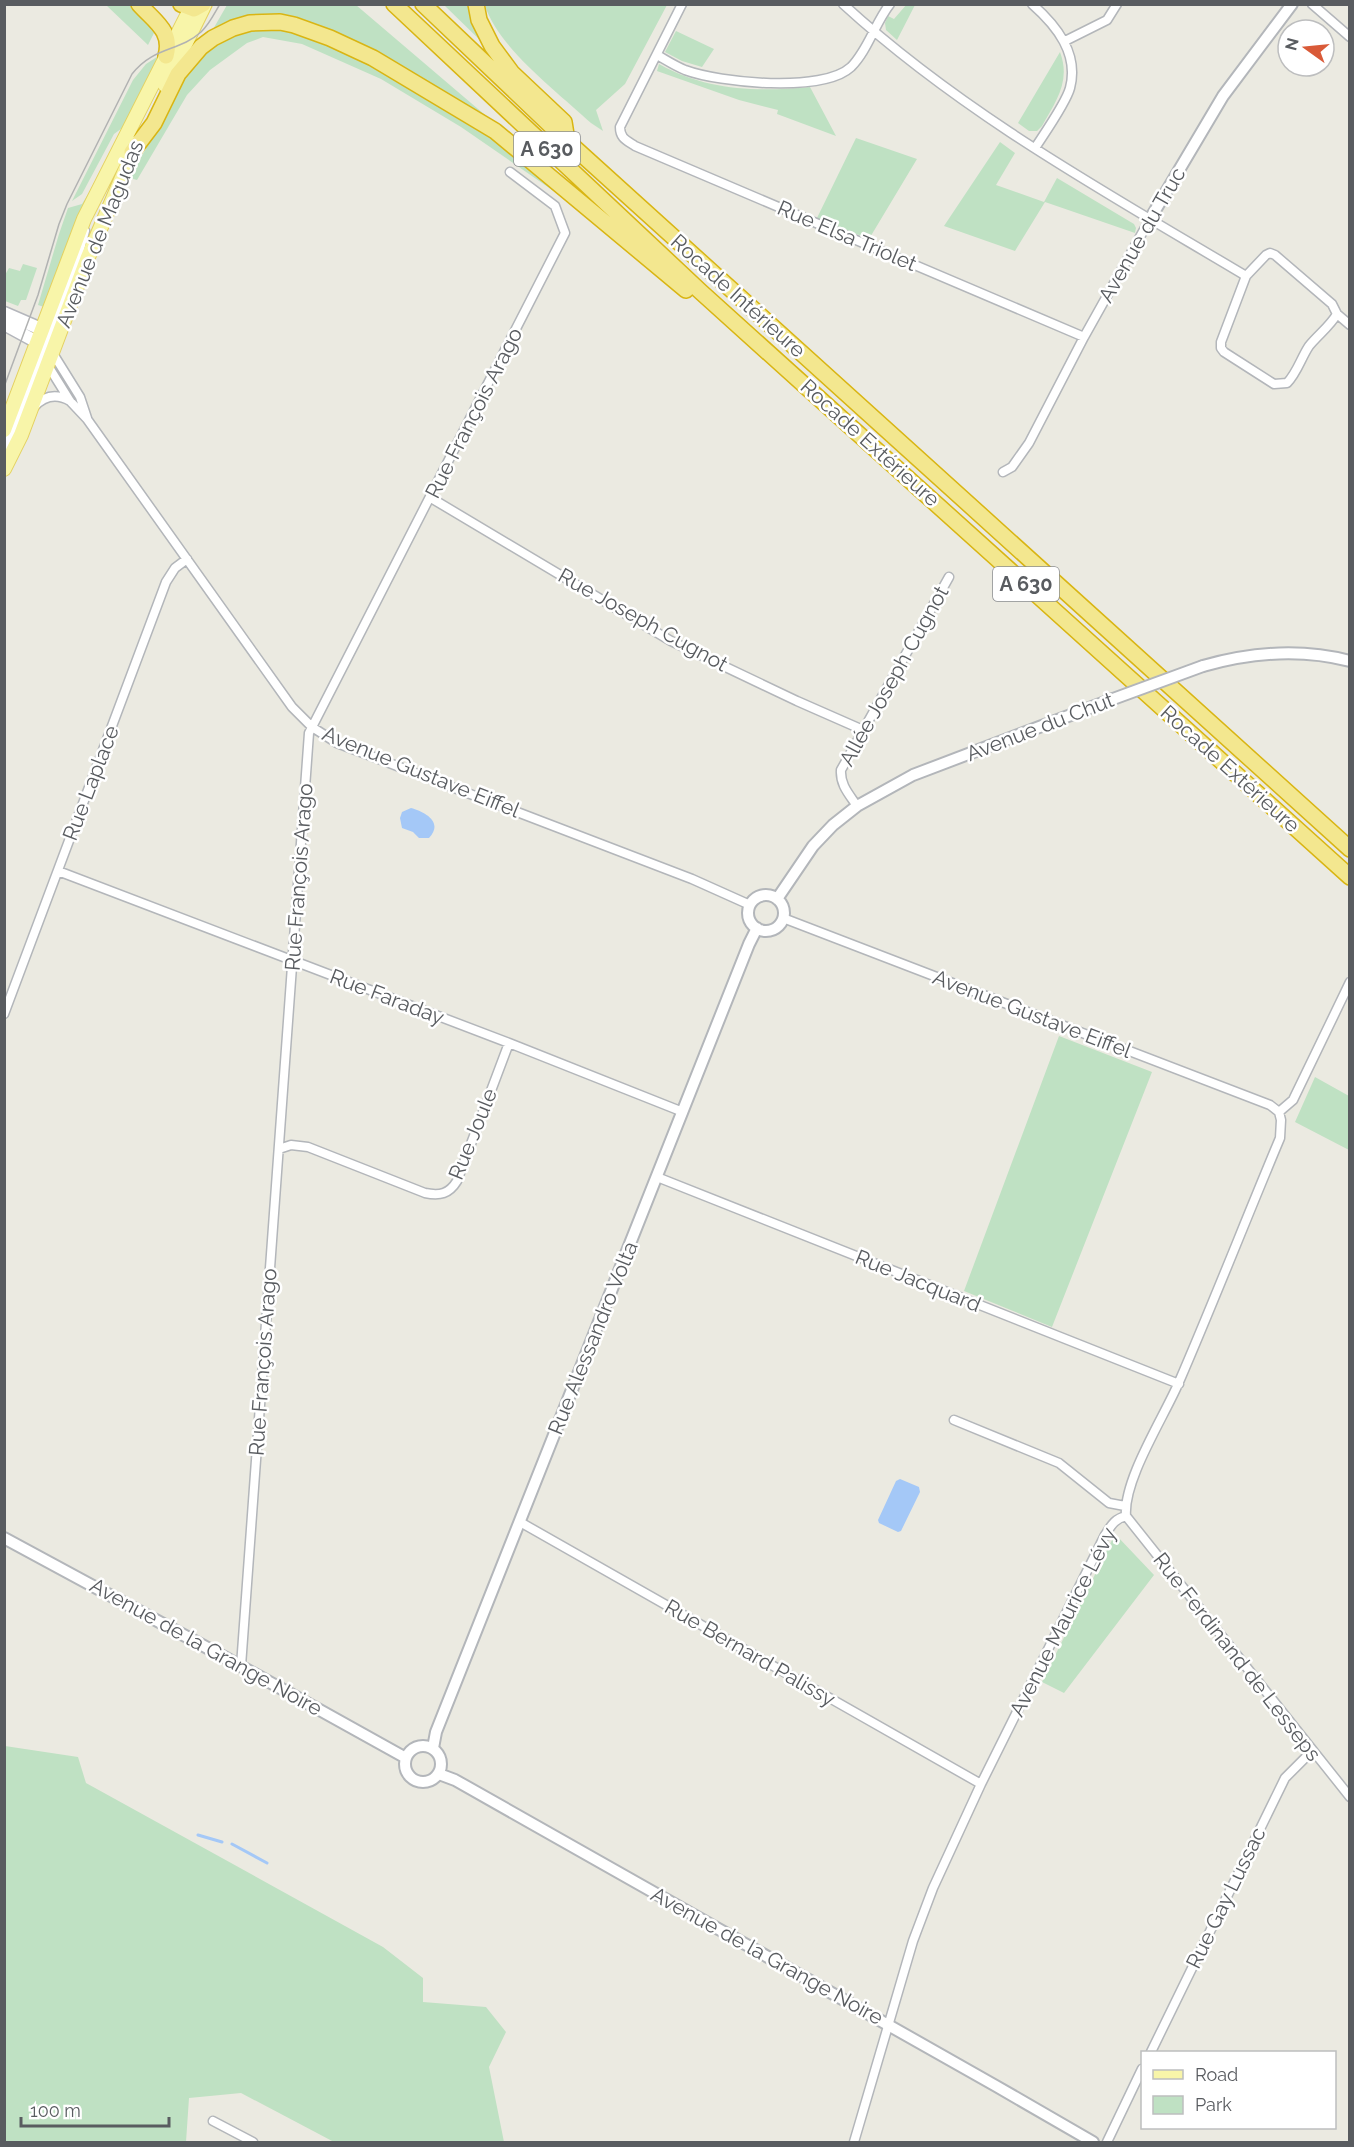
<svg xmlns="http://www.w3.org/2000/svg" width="1354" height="2147" viewBox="0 0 1354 2147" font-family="Raleway,sans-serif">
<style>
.green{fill:#bfe1c3}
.water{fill:#a4c8f7}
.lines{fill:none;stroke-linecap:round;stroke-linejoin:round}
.stream{stroke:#a4c8f7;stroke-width:3}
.minor-casing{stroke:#b3b6ba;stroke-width:11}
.tertiary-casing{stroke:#b3b6ba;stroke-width:14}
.secondary-casing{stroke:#b4b6bc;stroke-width:15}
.primary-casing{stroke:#e4d160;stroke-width:16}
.motorway-casing{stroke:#d9b513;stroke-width:18}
.minor{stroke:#fff;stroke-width:8}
.tertiary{stroke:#fff;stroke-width:10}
.secondary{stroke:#fff;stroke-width:12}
.primary{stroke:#f8f5a9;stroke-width:14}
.motorway{stroke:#f3e78f;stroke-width:15}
.tram{stroke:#b1b2b2;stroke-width:1.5}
.tertiary-bridge-casing{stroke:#b3b6ba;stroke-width:14;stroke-linecap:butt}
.tertiary-bridge{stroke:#fff;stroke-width:10}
.labels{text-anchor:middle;stroke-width:5;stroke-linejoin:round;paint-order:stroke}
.shield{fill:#fff;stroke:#8b8d90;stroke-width:1.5}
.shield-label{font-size:20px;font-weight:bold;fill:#595c60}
.street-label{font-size:21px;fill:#595c60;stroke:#fff}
</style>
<rect width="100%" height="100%" fill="#ebeae1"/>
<path class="green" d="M907,4l8,1 -18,35 -11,-10 -1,-7 3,-7 6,3z
M106,5h24l2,1 23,25 -7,14z
M227,5h129l142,121 -149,-87 -33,-15 -27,-7 -77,14z
M444,5h27l13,39z
M485,5v-1l182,1 -42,79 -29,26 7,21 -12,-8c-32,-30 -94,-76 -106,-118z
M275,28l28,6 32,12 53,27 114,71 56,50 -97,-67 -80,-48 -79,-35 -39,-7 -16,6 -37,27 -23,25 -50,85 -7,-2 58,-108 17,-16 22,-15 25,-10z
M676,31l38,18 -12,18 -20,-6 -17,-9z
M1060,52c11,29 -4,49 -18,74l-5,5h-8l-11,-8z
M160,55l-35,71 -11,8 -32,60 -10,7 61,-121 13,-16z
M659,64c48,27 98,28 151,23l26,49 -59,-22 1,-4 -39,-10 -82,-29z
M856,138l61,21 -48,80 -52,-21z
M1000,142l15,11 -19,32 48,17 13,-24 77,46 2,4 -1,5 -90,-31 -30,49 -71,-25z
M98,178l-54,129 -6,-2 21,-71 9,-26 14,-4z
M23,264l14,4 -11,32h-5l-3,6 -13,-5v-26l4,-7 11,3z
M1059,1036l93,36 -100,255 -88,-36z
M1315,1077l34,19v54l-54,-28z
M1114,1536h3l37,39 -90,118 -22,-11z
M5,1746l73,11 8,26 297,164 40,31v24l63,5 20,25 -17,35 15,75h-170l-93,-49 -52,5 -3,44h-181z"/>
<path class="water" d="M411,808c14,4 33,14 18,30h-10l-6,-6 -11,-4 -2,-10 2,-6z
M900,1479l19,8 1,5 -19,39 -3,1 -19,-9 -1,-3 18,-39z"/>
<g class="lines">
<path class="stream" d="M198,1835l24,7
M232,1844l35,19"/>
<g class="minor-casing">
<path id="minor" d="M682,4l-62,123c0,11 6,13 15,19l449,191
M843,4c120,110 264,189 403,272l20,-21 4,-2 5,2 57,49 5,10 13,11
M1032,4c25,22 47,50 38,84 -4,15 -26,46 -35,60
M1312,4l38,33
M1065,41l42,-21 10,-16
M657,55c9,5 18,11 28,15 35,13 138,23 166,-3 17,-17 24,-44 39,-63
M1246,276l-25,66v6l3,4 50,32 13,-1c10,-10 14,-25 22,-37 9,-11 21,-20 28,-32
M47,350v-9l29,-77 9,-33
M52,352l28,45 7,21
M47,364l23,37 17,18 205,288 20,20 25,16 355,136 58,26
M34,407c10,-11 22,-14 36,-6
M1003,472l9,-5 17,-24 55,-106 66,-118
M431,498l240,143 126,60 66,29
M857,806c-8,-12 -17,-21 -16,-36l108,-193
M58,871l451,172 174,69
M783,918l487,187 9,7
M4,1014l162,-432 9,-14 12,-9
M1279,1112l14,-12 57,-118
M279,1149l12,-4 17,2 117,46c15,3 24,1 32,-12l52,-138
M657,1177l522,207
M954,1420l105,43 50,40 16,3
M1126,1516c-3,-36 38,-99 53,-134 35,-81 67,-163 101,-244l1,-18 -2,-8
M1126,1516l224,281
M520,1522l461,262
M241,1666l68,-933 256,-500 -10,-27 -45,-34
M1151,2052l134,-274 27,-27
M213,2121l40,21
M854,2142l59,-201 20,-53 48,-104 124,-249c6,-9 9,-16 21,-19
M1107,2142l35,-73"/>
</g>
<g class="tertiary-casing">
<path id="tertiary" d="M1150,219l73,-123 69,-92
M1203,666c49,-14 97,-18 147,-5
M748 913a18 18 0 1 1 36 0a18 18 0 1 1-36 0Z
M777,899l36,-53 20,-21 24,-19 56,-31 200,-76
M4,1538l222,120 180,100
M405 1764a18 18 0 1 1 36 0a18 18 0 1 1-36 0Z
M433,1748l3,-16 313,-788 8,-16
M439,1774l16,6 541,306 97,56"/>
</g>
<g class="secondary-casing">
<path id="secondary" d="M4,313l37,16
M4,324l33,18
M8,457l4,-23 29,-83 1,-15"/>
</g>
<g class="primary-casing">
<path id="primary" d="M165,85l40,-81
M4,430l80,-211 109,-215
M4,469l17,-34 67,-178 49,-114"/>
</g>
<g class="motorway-casing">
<path id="motorway" d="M139,4c15,17 34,27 27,52
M181,4l13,5 9,-5
M394,4l307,288 649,585
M423,4l144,137 783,708
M476,4l3,16 13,26 20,27 52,49 3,19
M132,152l22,-29 24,-49 23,-27 12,-9 20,-10 17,-5 30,-1 14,3 36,13 43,20 122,73 191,159"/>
</g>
<use href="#minor" class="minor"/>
<use href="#tertiary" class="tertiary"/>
<use href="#secondary" class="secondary"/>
<use href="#primary" class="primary"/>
<use href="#motorway" class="motorway"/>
<path class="tram" d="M4,387l34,-92 21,-71 8,-20 65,-130c22,-28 47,-22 69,-42 8,-7 13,-18 19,-28"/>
<g class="tertiary-bridge-casing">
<path id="tertiary-bridge" d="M1113,699l90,-33"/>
</g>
<use href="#tertiary-bridge" class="tertiary-bridge"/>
</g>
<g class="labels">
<g class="shield">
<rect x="514" y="132" width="66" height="34" rx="4.5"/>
<rect x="993" y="567" width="66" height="34" rx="4.5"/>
</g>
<g class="shield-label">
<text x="547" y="156">A 630</text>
<text x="1026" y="591">A 630</text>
</g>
<g class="street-label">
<text transform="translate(100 234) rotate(-68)" y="7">Avenue de Magudas</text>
<text transform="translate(1142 235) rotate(-60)" y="7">Avenue du Truc</text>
<text transform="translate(847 236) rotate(23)" y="7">Rue Elsa Triolet</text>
<text transform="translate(738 296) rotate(42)" y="7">Rocade Intérieure</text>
<text transform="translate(474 413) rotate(-63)" y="7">Rue François Arago</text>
<text transform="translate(870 443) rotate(42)" y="7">Rocade Extérieure</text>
<text transform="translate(643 620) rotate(29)" y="7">Rue Joseph Cugnot</text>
<text transform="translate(894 676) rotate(-61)" y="7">Allée Joseph Cugnot</text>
<text transform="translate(1040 727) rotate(-21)" y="7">Avenue du Chut</text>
<text transform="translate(1230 769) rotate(42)" y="7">Rocade Extérieure</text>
<text transform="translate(421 772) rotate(22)" y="7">Avenue Gustave Eiffel</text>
<text transform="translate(91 783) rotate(-69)" y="7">Rue Laplace</text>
<text transform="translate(299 877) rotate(-86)" y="7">Rue François Arago</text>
<text transform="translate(387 997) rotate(21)" y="7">Rue Faraday</text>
<text transform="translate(1032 1014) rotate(21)" y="7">Avenue Gustave Eiffel</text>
<text transform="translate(473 1134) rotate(-68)" y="7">Rue Joule</text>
<text transform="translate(918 1281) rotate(22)" y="7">Rue Jacquard</text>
<text transform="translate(593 1338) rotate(-68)" y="7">Rue Alessandro Volta</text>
<text transform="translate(263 1362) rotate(-86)" y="7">Rue François Arago</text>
<text transform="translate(1063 1622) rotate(-63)" y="7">Avenue Maurice Lévy</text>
<text transform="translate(206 1647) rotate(29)" y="7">Avenue de la Grange Noire</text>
<text transform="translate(750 1653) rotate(30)" y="7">Rue Bernard Palissy</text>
<text transform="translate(1237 1657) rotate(52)" y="7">Rue Ferdinand de Lesseps</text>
<text transform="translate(1226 1898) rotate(-64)" y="7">Rue Gay Lussac</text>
<text transform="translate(767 1956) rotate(29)" y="7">Avenue de la Grange Noire</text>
</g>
</g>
<rect width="1354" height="2147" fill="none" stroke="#595c60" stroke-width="12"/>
<rect x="1141" y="2051" width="195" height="78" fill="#ffffff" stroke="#bdbebf" stroke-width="1.5"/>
<rect x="1153" y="2070" width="30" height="9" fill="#f8f5a9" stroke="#bdbebf" stroke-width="1.5"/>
<text x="1195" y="2081" font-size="18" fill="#595c60">Road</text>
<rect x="1153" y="2096" width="30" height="18" fill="#bfe1c3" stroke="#bdbebf" stroke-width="1.5"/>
<text x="1195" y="2111" font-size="18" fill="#595c60">Park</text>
<g transform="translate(1306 48) rotate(285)"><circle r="28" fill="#ffffff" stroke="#bdbebf" stroke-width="1.5"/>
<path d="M0-4.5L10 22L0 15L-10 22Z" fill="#d95a38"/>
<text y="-9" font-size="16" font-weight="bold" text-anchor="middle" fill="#595c60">N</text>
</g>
<path d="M21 2117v9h148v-9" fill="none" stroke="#595c60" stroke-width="3"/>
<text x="30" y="2117" font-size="18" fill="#595c60" stroke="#ffffff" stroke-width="4.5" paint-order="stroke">100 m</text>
</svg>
